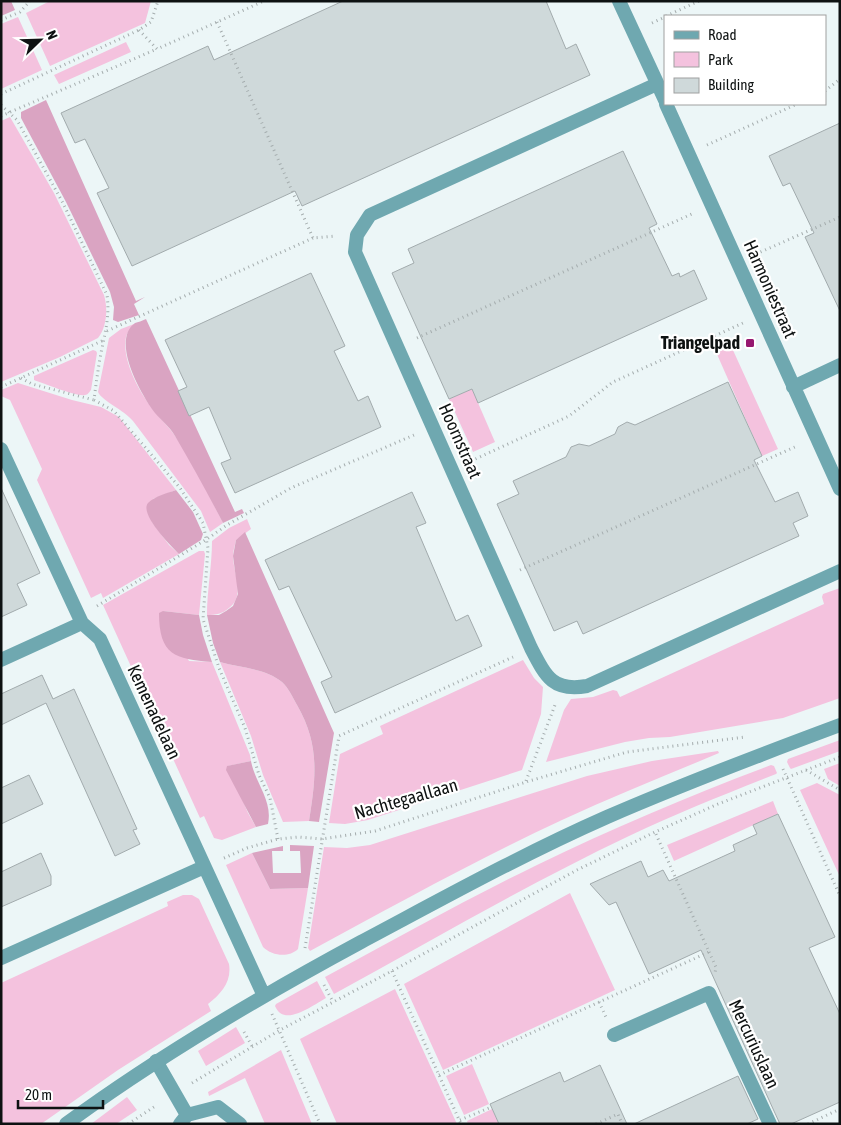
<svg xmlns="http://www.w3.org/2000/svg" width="841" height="1125" viewBox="0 0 841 1125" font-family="'Asap Condensed',sans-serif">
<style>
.green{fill:#f4c2de}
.forest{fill:#daa4c2}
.building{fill:#cfd9da;stroke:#a2abad}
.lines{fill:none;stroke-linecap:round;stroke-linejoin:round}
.path{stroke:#a5adae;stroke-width:3;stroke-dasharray:1 4;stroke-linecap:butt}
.service{stroke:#6fa8b0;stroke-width:14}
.minor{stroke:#6fa8b0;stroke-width:14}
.poi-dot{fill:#961870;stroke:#fff;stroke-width:2}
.labels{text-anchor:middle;stroke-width:4.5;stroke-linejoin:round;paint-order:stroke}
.street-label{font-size:18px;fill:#0e1212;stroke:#fff}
.poi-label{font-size:18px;font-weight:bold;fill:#0e1212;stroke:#fff;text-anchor:end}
</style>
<rect width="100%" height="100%" fill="#ecf6f7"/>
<path class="green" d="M50,1h101l-6,22 -95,43 -24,-53z
M18,17l24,53 -41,19v-65z
M126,42l5,10 -72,32 -5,-9z
M10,117l44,76 50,102c4,13 3,32 -6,43l-38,19 -59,25v-261z
M134,324c-2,4 -7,8 -8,13 -5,23 15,59 30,76 5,7 12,13 17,20 20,28 35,60 50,90l-13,9 -9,-21 -68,-90c-9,-11 -31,-20 -35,-29l11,-54 12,-9z
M727,337l51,112 -16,7 -50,-113z
M93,350l3,1 1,2 -6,37c-2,2 -3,5 -6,5 -8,2 -42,-12 -51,-15v-4z
M18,383l54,17 29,7 18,10 57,73 -23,9 -1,23 17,23 10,9 -76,44 -2,-5 -10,5 -54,-118 5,-11 -32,-69 -9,-4v-6z
M472,389l23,53 -22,10 -24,-53z
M247,519l4,10 -15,11c-1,5 -3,11 -3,16 0,17 13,39 -4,52 -7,6 -13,7 -22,7 0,-25 5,-49 5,-74l17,-13z
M199,551h5l1,3 -6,61 -36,-4 26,50 23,1 38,93 1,6 -23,5 20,47 8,14 -34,13 -8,-2 -10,-22 -4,2 -97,-213z
M840,588v110l-57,20 -113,19 -21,1 -24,4 -79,20 18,-52 7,-11 22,-2 20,-7 4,1 3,6 204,-93 -2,-7 1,-3z
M523,660l11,18 9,9 -2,27 -19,56 -154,50 -23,4 -16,-1 11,-69 43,-20 -3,-8z
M220,662c20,6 45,6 62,20 6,5 11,16 15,23 23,40 19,72 12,116l-26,1 -20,-47 -12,-39z
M840,740v11l-49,18 -1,-1 -3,-6 1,-3z
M718,751l1,2c-52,22 -105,43 -157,67 -86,40 -169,86 -252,131l-2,-3 16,-101 23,1 23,-3 217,-69 65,-15z
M840,763v23l-12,-7 -4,-10z
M771,765l3,1 3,7 -1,1c-50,20 -99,39 -147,62 -101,48 -197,104 -295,158l-9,-17c70,-38 140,-77 212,-112 76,-37 154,-70 234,-100z
M817,783l23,12v82l-40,-87z
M773,801l5,13 -104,47 -7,-16z
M252,853l18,36 38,-1 -10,61c-9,9 -26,7 -35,-2l-37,-82z
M570,893l45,97 -172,80 -39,-86z
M183,895h9l7,4 30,65c3,18 -8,30 -21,40l3,7 -93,59 -77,54h-40v-141l167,-77 -1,-4z
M317,981l9,17c-13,7 -42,30 -51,8l1,-2z
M395,989l62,135h-120l-37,-85z
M236,1027l9,16 -39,23 -8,-15z
M281,1050l31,74h-47l-20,-46 -36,18 -1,-4z
M472,1064l17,40 -25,11 -18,-39z
M127,1097l10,13 -21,14h-25z
M492,1109l7,15h-31l-1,-3z"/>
<path class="forest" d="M1,1h10l4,9 -14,6z
M46,100l90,201 9,-4 -11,7 5,11 -21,7 -5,-2 1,-13 -4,-15 -44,-90 -45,-84v-6z
M146,319l89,193 7,-3 2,4 -21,10c-15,-29 -31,-58 -48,-87 -5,-9 -13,-15 -20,-23 -13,-17 -45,-72 -20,-90 3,-1 7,-2 11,-4z
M176,490l17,22 10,22 -2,6 -22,14c-8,-8 -40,-40 -31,-51 7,-7 20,-10 28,-13z
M245,532l89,201 -15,89 -10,-1c7,-44 11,-76 -12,-116 -4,-7 -9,-18 -15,-23 -17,-14 -42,-14 -62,-20l-7,-19 -6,-28h12l7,-4 7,-5 5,-12 -5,-38 3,-16z
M163,611l36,4 4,20 9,27c-37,-3 -53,-7 -53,-49z
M251,761c4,22 22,39 17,63l-12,3 -30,-57 1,-4z
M290,845l24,1 -6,42 -38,1 -18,-36 31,-7v5h-11l1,22h28l-1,-22h-10z"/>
<path class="building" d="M343,1h203l20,48 10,-5 14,31 -288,131 -7,-15 -163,75 -35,-73 12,-5 -24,-49 -10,4 -14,-30 147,-67 6,14z
M840,123v188l-35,-74 9,-4 -24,-50 -7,3 -14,-30z
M623,151l34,73 -8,4 23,48 7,-3 1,4 14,-7 13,29 -229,104 -6,-14 -23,10 -57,-126 22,-10 -6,-14z
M311,273l34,73 -11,5 24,50 10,-5 13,31 -146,66 -14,-30 10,-4 -22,-52 -20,9 -11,-25 9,-4 -22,-47z
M728,382l34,74 -8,4 21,42 23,-10 10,24 -15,7 6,13 -216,98 -6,-13 -23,10 -57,-127 22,-10 -6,-13 53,-24 5,-10 8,-3 10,2 26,-12 3,-7 9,-5 8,3z
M1,488l39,85 -23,11 10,21 -26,12z
M412,492l14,31 -10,4 40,94 12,-6 14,31 -147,67 -14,-31 11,-5 -43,-91 -10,4 -14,-30z
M42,675l11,24 21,-10 63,140 -4,1 7,14 -25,12 -69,-153 -45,22v-31z
M29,775l14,29 -42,20v-36z
M778,814l57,123 -26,11 31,66v88l-49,22h-11l-6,-13 -73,-161 -52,24 -33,-72 -7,3 -19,-21 51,-23 7,16 15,-7 6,11 66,-30 -2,-6 24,-11 -4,-9z
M41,853l10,23v9l-50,22v-35z
M600,1065l27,59h-128l-9,-20 70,-32 4,10z
M738,1076l20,43 -11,5h-113z"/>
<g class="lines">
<path class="path" d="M666,16l33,-15
M1,20l19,-8 10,-11
M217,22l96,216 23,-2
M652,23l13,-6
M139,30l18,19 107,-48
M825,91l15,-12
M1,94l138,-64 12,-8 7,-21
M1,105l16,15 46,83 44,92c3,21 -2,38 -6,58 -3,16 -5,31 -7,47l20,11 66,77 23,35 5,25 -5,71 16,49 26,60 14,47 11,23 8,41
M1,116l156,-67
M707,145l90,-41
M756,254l84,-37
M107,331l206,-93
M417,338l277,-125
M21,378l11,6 62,16
M1,387l103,-47
M471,461l98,-45 44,-34 130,-59
M520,570l277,-124
M97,606l110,-67 20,-14 64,-37 123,-53
M783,769l57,127
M806,770l34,20
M526,781l29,-76
M224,858l23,-10 31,-9 21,-2 23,2 53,-8 151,-49 101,-30 118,-15
M305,948l34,-212 174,-79
M709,952l7,15 -1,6
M392,971l69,153
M324,985l9,17
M599,1002l7,15
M272,1014l48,110
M244,1032l8,14
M439,1075l270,-123 -54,-120
M192,1083l88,-53 112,-59 185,-101 78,-38 63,-28 122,-47
M460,1120l29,-12
M128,1124l29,-19
M596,1124l22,-10 4,10
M808,1124l32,-15"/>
<path class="service" d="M614,1035l95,-42 61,131
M156,1061l31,54 -7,9
M187,1115l31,-8 22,17"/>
<path class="minor" d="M619,1l46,99
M657,84l-287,131 -13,20 -2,17 176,396c15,29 22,44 56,38l253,-115
M666,104l174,385
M793,387l47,-22
M1,449l81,174 18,16 164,357
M1,660l81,-37
M1,958l203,-91
M66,1124c94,-69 193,-127 295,-182 81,-43 162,-88 246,-125 76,-33 155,-63 233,-92"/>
</g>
<rect class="poi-dot" x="745" y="338" width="10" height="10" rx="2.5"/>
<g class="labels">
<g class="street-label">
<text transform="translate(770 289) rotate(66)" y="6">Harmoniestraat</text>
<text transform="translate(460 441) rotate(66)" y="6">Hoornstraat</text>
<text transform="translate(154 712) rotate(65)" y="6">Kemenadelaan</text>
<text transform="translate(406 799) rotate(-16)" y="6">Nachtegaallaan</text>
<text transform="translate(754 1044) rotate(65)" y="6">Mercuriuslaan</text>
</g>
<g class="poi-label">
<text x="740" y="349">Triangelpad</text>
</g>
</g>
<rect width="841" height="1125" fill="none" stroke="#0e1212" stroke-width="5"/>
<rect x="664" y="15" width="162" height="90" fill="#ffffff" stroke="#9fa0a0"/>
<rect x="674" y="31" width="25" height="8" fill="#6fa8b0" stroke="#9fa0a0"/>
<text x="708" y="40" font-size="15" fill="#0e1212">Road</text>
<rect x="674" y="52" width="25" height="15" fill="#f4c2de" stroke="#9fa0a0"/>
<text x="708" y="65" font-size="15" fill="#0e1212">Park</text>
<rect x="674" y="78" width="25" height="15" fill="#cfd9da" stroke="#9fa0a0"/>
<text x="708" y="90" font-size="15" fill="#0e1212">Building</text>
<g transform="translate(40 40) rotate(67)" stroke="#ffffff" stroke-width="4" paint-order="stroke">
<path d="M0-4L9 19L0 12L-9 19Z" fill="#0e1212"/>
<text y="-8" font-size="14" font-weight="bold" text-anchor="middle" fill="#0e1212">N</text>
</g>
<path d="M18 1100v8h85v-8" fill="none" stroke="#0e1212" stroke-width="2.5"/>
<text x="25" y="1100" font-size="15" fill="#0e1212" stroke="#ffffff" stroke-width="4" paint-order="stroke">20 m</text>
</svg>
